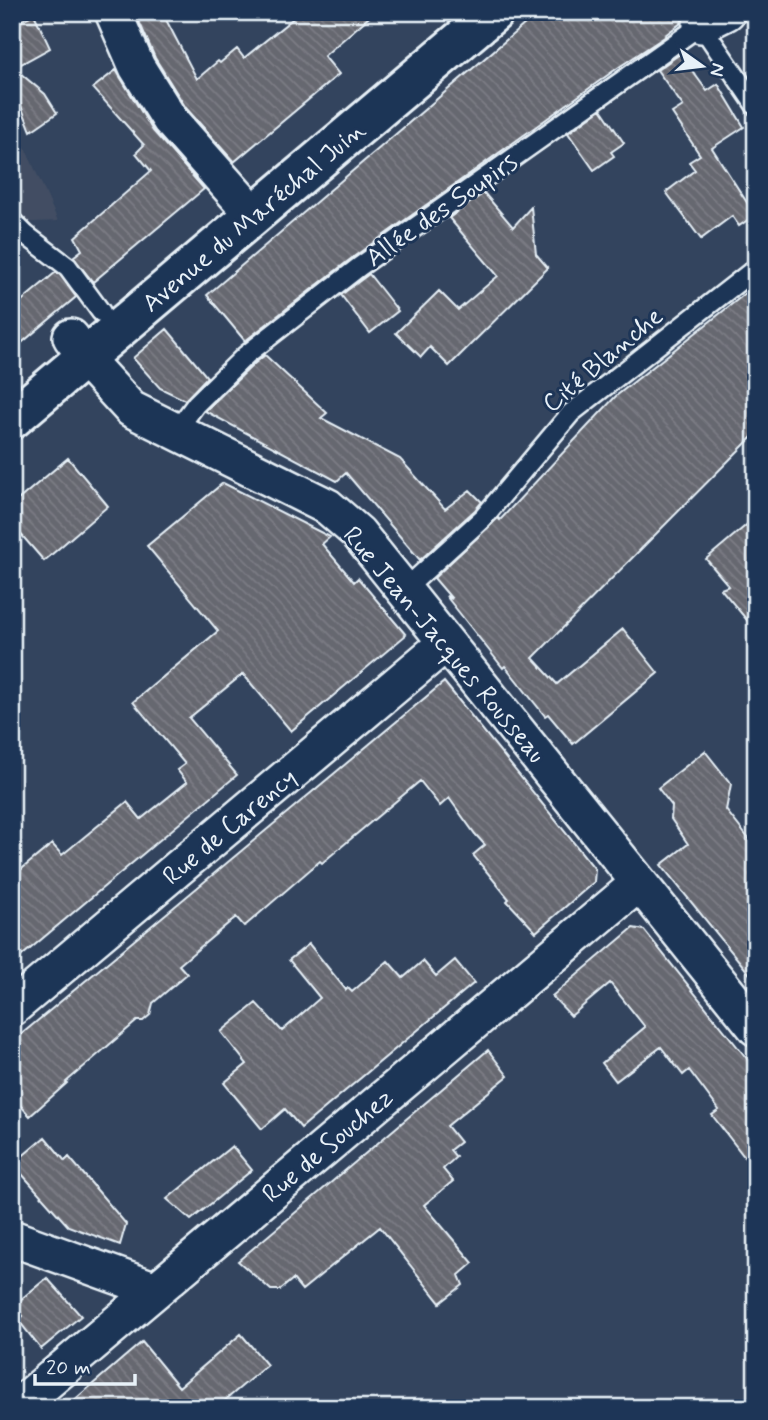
<svg xmlns="http://www.w3.org/2000/svg" width="768" height="1420" viewBox="0 0 768 1420" font-family="Mynerve,sans-serif">
<style>
.built{fill:#424e63}
.building{fill:url(#building-back-hatch);stroke:#e8f1f8;stroke-width:2}
.lines{fill:none;stroke-linecap:round;stroke-linejoin:round}
.service-casing{stroke:#e8f1f8;stroke-width:23}
.minor-casing{stroke:#e8f1f8;stroke-width:40}
.secondary-casing{stroke:#e8f1f8;stroke-width:44}
.service{stroke:#1d3557;stroke-width:18}
.minor{stroke:#1d3557;stroke-width:35}
.secondary{stroke:#1d3557;stroke-width:38}
.labels{text-anchor:middle;stroke-width:6;stroke-linejoin:round;paint-order:stroke}
.street-label{font-size:26px;fill:#e8f1f8;stroke:#1d3557}
</style>
<defs>
<pattern id="building-back-hatch" width="6" height="6" patternUnits="userSpaceOnUse" patternTransform="scale(1.75)"><rect width="6" height="6" fill="#666770"/><path d="M-1 5l2 2M0 0l6 6M5-1l2 2" fill="none" stroke="#7c7d85"/></pattern>
</defs>
<rect width="100%" height="100%" fill="#33445e"/>
<filter id="ink" filterUnits="userSpaceOnUse"><feTurbulence type="fractalNoise" baseFrequency=".0143" numOctaves="2"/><feDisplacementMap in="SourceGraphic" scale="14" xChannelSelector="R" yChannelSelector="G"/><feConvolveMatrix kernelMatrix="1 2 1 2 8 2 1 2 1" color-interpolation-filters="sRGB"/></filter>
<g filter="url(#ink)">
<path class="built" d="M12,118l46,103 -46,2z"/>
<path class="building" d="M135,12h27l35,67 21,-18 2,2 17,-14 7,9 57,-46h74l-51,44 15,18 -105,88 -48,-54 -31,-50z
M539,12h147l-5,11 -16,12 1,1 -47,31 -267,191 -107,83 -38,-46z
M34,14l16,34 -36,20 31,26 12,19 -26,18 -19,-48v-58z
M680,54l27,37 11,-7 26,43 -32,21 43,67 -16,11 -7,-10 -31,23 -35,-47 29,-22 -6,-8 11,-7 -28,-42 11,-7 -26,-36z
M116,70l37,61 51,58 -111,93 -20,-25 9,-7 -7,-13 76,-66 -15,-18 8,-8 -51,-57z
M601,109l23,34 -13,9 3,4 -20,14 -26,-37z
M484,193l29,34 18,-20 5,47 12,14 -99,98 -19,-19 -9,10 -25,-24 43,-42 19,19 40,-34 -49,-58z
M56,272l4,3 16,22 -64,54v-42z
M369,274l29,37 -28,22 -29,-38z
M756,285v148l-223,225 24,26 66,-55 35,44 -85,71 -25,-30 -3,2 -40,-50 -2,2 -57,-72 6,3 -18,-21 64,-60 2,2 116,-124z
M167,329l40,48 -22,23 -25,-12 -27,-30z
M265,355l62,58 -6,5 79,41 45,50 25,-19 12,12 -7,8 -55,50 -74,-87 -9,8 -132,-70 49,-47z
M68,458l40,48 -64,55 -32,-37v-19z
M223,483l107,54 -8,7 32,38 4,-4 48,57 -115,96 -48,-57 -54,44 48,57 -225,189v-87l40,-33 10,11 65,-53 14,17 46,-37 -10,-12 8,-6 -52,-62 85,-71 -71,-85z
M756,517v114l-35,-42 8,-3 -23,-27z
M444,682l151,187 -1,13 -58,50 -29,-31 2,-2 -36,-44 12,-10 -10,-11 -26,-36 -9,8 -20,-25 -98,82 -2,-2 -74,64 -2,1 -8,-9 -57,48 8,9 -34,29 -3,12 -7,6h-6l-71,61 1,1 -37,33 -18,-20v-54z
M705,751l26,33 -5,26 30,38v134l-95,-117 27,-21 -17,-25 1,-13 -14,-18z
M633,928l11,2 112,140v102l-44,-57 7,-5 -30,-40 -6,5 -22,-28 -45,34 -14,-18 43,-36 -35,-44 -39,33 -19,-20z
M309,944l37,46 2,-2 4,4 36,-31 15,17 20,-17 13,15 19,-16 19,23 -173,145 -16,-19 -23,20 -38,-46 23,-19 -26,-32 35,-29 26,28 38,-33 -31,-38z
M488,1050l20,26 -61,50 13,16 -10,8 6,7 -13,12 10,12 -29,24 49,58 -14,12 4,10 -23,18 -60,-76 -78,63 -9,-11 -13,11h-9l-33,-29z
M45,1137l20,24 4,-4 57,67 -6,21 -52,-19 -55,-62z
M232,1146l20,24 -61,50 -24,-21z
M47,1278l34,38 -40,33 -22,-28 4,-5 -9,-11z
M241,1334l26,31 -51,43h-151l77,-66 37,45z"/>
<g class="lines">
<g class="service-casing">
<path id="service" d="M12,221l14,14 42,32 33,45
M176,431l20,-27 50,-49 113,-88 342,-242 55,81
M404,590l79,-72 88,-105 185,-145"/>
</g>
<g class="minor-casing">
<path id="minor" d="M113,12l24,55 33,53 69,78
M701,25l26,-13
M71,337l26,35 34,37 197,98 30,26 398,495
M12,1008l434,-365
M12,1238l144,52
M16,1408l623,-525"/>
</g>
<g class="secondary-casing">
<path id="secondary" d="M12,419l482,-407"/>
</g>
<use href="#service" class="service"/>
<use href="#minor" class="minor"/>
<use href="#secondary" class="secondary"/>
</g>
</g>
<g class="labels">
<g class="street-label">
<text transform="translate(441 209) rotate(-35)" y="9">Allée des Soupirs</text>
<text transform="translate(253 216) rotate(-40)" y="9">Avenue du Maréchal Juin</text>
<text transform="translate(602 359) rotate(-40)" y="9">Cité Blanche</text>
<text transform="translate(445 644) rotate(50)" y="9">Rue Jean-Jacques Rousseau</text>
<text transform="translate(229 826) rotate(-40)" y="9">Rue de Carency</text>
<text transform="translate(327 1145) rotate(-40)" y="9">Rue de Souchez</text>
</g>
</g>
<rect width="768" height="1420" fill="none" stroke="#1d3557" stroke-width="42"/>
<rect x="21" y="21" width="726" height="1378" fill="none" stroke="#e8f1f8" stroke-width="2.5" filter="url(#ink)"/>
<g transform="translate(702 66) rotate(104)" stroke="#1d3557" stroke-width="5" paint-order="stroke">
<path d="M0-5L12 26L0 18L-12 26Z" fill="#e8f1f8"/>
<text y="-10" font-size="19" font-weight="bold" text-anchor="middle" fill="#e8f1f8">N</text>
</g>
<path d="M35 1374v10h100v-10" fill="none" stroke="#e8f1f8" stroke-width="3.5"/>
<text x="46" y="1374" font-size="21" fill="#e8f1f8" stroke="#1d3557" stroke-width="5" paint-order="stroke">20 m</text>
</svg>
